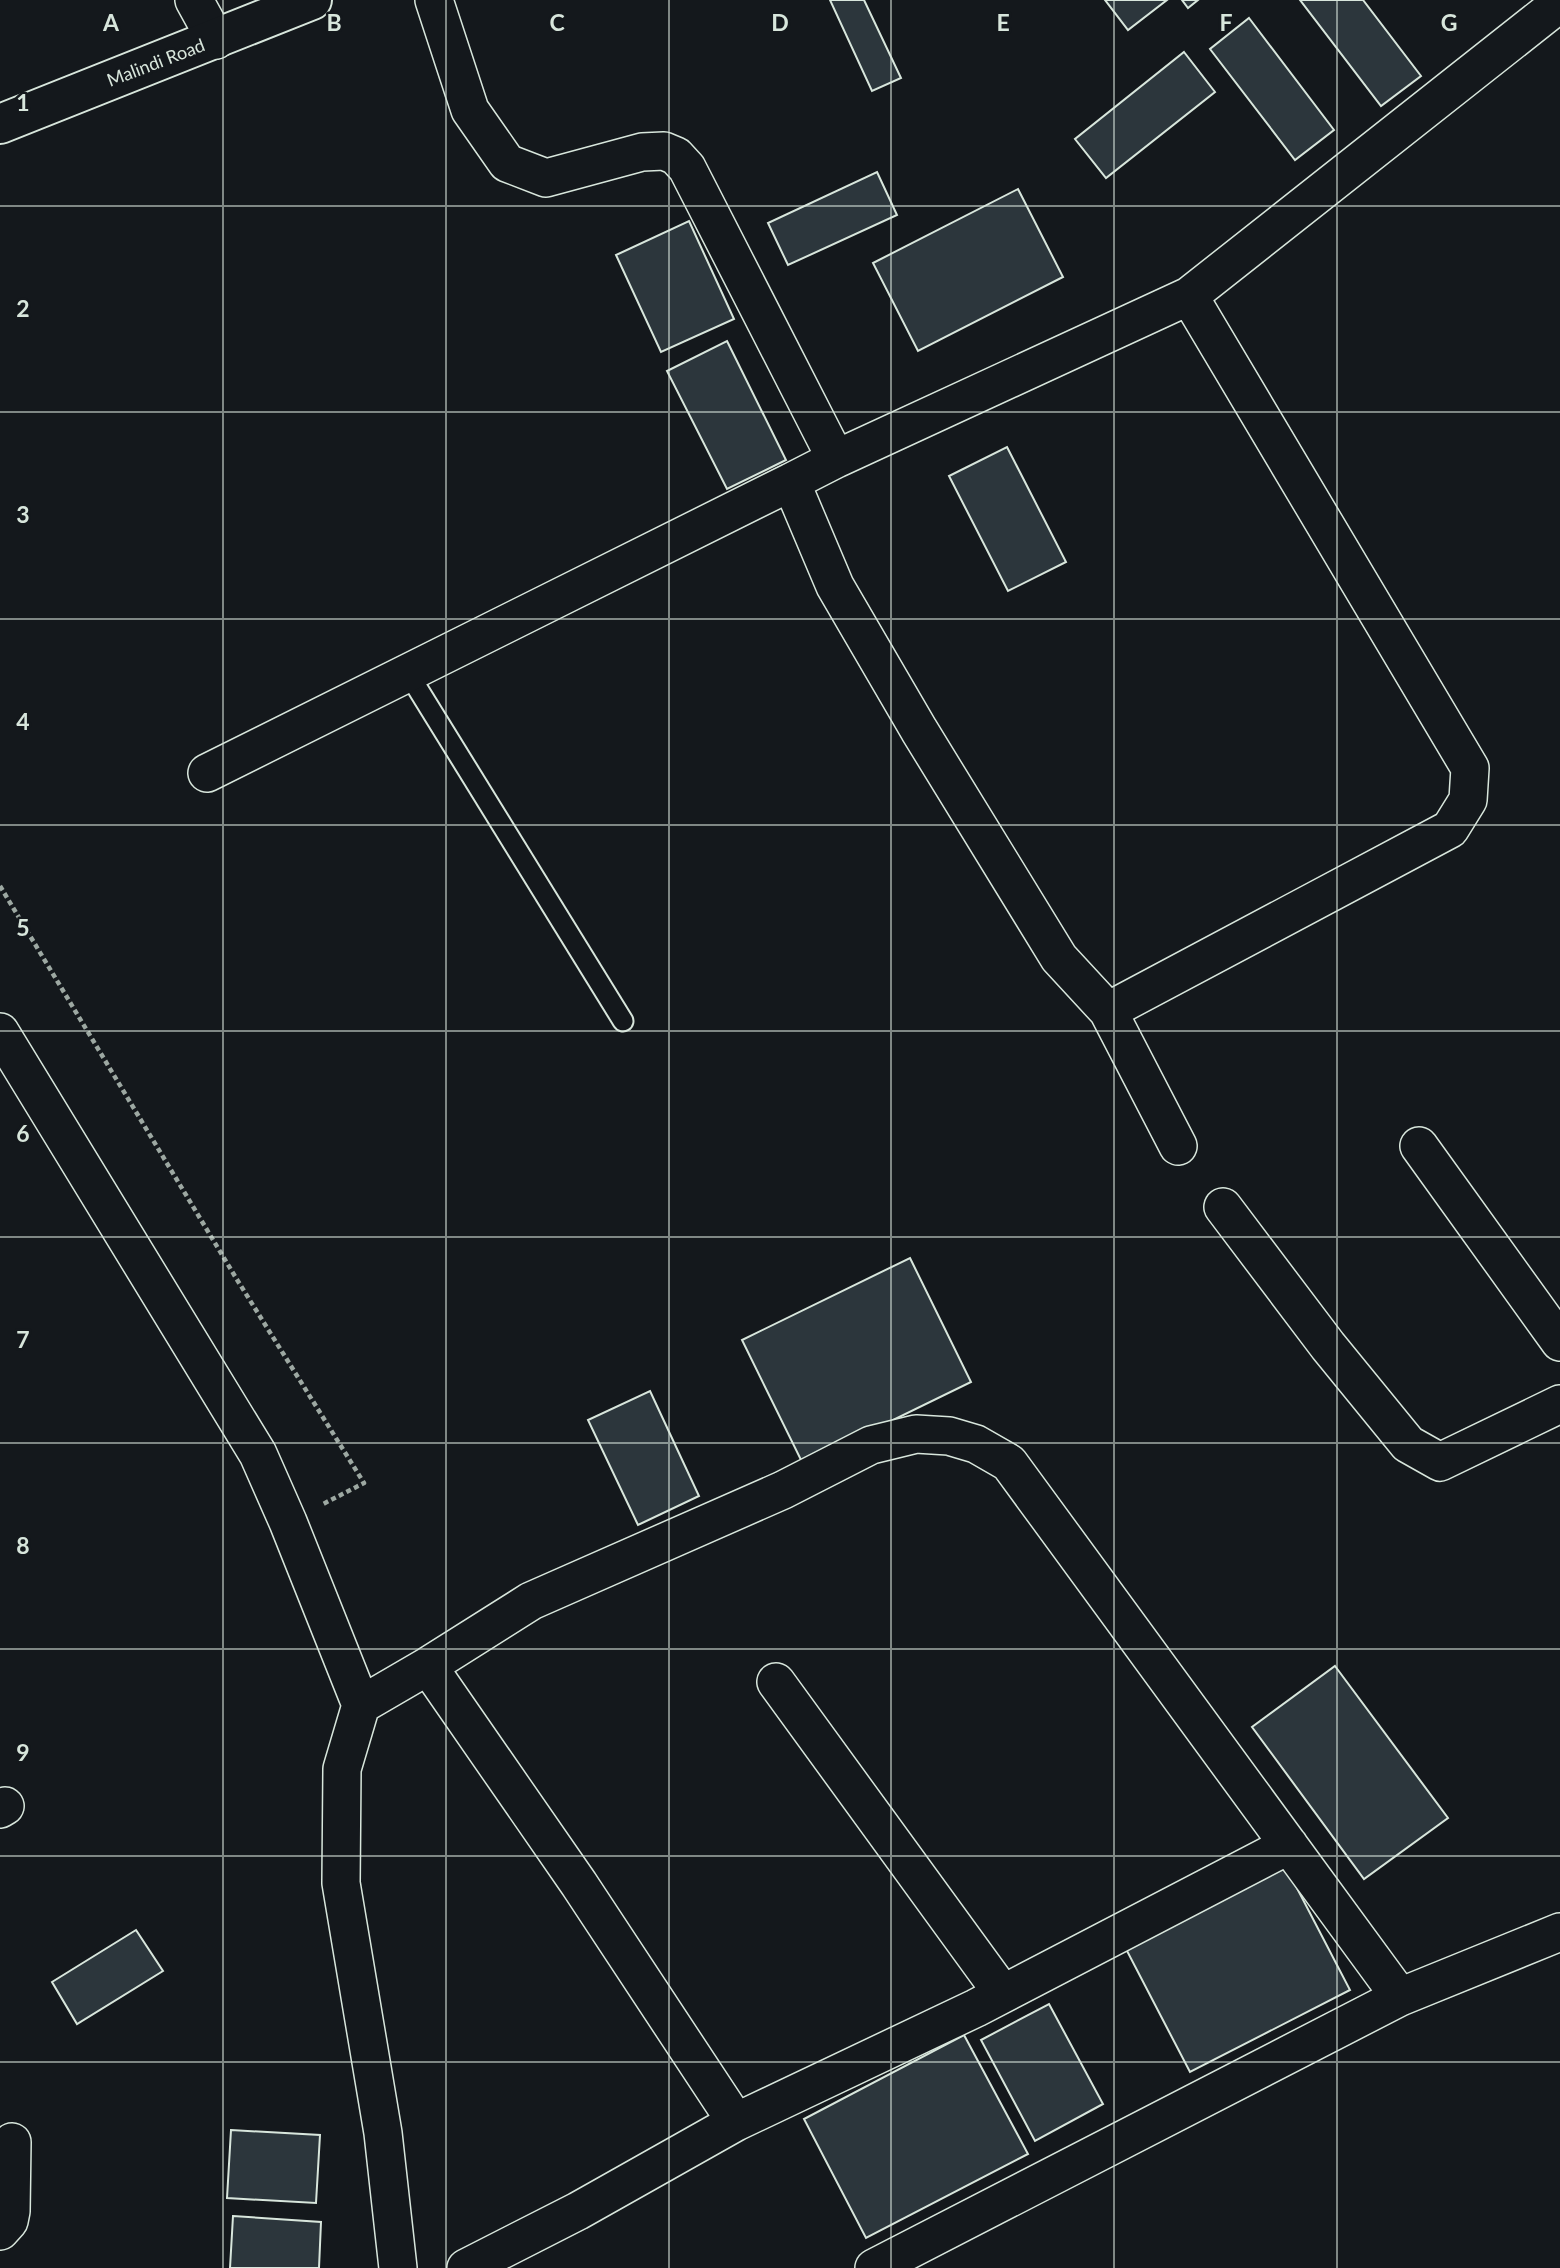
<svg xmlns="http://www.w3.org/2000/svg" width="1560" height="2268" viewBox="0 0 1560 2268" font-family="Lato,sans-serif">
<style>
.building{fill:#2c363c;stroke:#d8e6dc;stroke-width:2}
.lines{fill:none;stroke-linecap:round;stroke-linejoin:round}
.lane-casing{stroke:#d8e6dc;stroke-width:23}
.street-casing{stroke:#d8e6dc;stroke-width:40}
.highway-casing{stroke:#d8e6dc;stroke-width:42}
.path{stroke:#9da8a2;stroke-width:4.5;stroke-dasharray:5 3.5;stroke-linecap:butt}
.lane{stroke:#14181c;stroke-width:19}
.street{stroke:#14181c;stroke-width:37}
.highway{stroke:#14181c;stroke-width:38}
.grid{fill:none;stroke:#d8e6dc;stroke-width:2;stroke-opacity:0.55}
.labels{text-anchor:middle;stroke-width:5;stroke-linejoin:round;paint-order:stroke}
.street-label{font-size:18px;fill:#d8e6dc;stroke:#14181c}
.grid-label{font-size:23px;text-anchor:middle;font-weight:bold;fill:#d8e6dc;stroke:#14181c;stroke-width:5;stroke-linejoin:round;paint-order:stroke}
</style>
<rect width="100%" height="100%" fill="#14181c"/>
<path class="building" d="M830,0h34l37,78 -29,13z
M1105,0h62l-39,30z
M1182,0h16l-10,8z
M1300,0h63l58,76 -40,30z
M1249,18l85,112 -39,30 -85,-111z
M1184,52l31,40 -109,86 -31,-39z
M877,172l20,43 -109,50 -20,-42z
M1018,189l45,88 -145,74 -45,-88z
M689,221l45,98 -73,33 -45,-97z
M727,341l59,119 -59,29 -60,-118z
M1007,447l59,115 -58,29 -59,-115z
M910,1258l61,124 -168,82 -61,-124z
M650,1391l49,105 -61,29 -50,-105z
M1335,1666l113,152 -84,61 -112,-152z
M1286,1867l64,123 -160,82 -64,-123z
M136,1930l27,41 -86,53 -25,-42z
M1049,2004l54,100 -68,37 -54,-101z
M964,2035l64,119 -162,84 -62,-119z
M231,2130l89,5 -4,68 -89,-5z
M233,2216l88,6 -2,46h-89z"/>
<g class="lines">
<g class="lane-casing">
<path id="lane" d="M408,673l215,348"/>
</g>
<g class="street-casing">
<path id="street" d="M194,0l22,40
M434,0l36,110 37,53 39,15 96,-26 22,-1 12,5 11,12 149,291
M207,773l584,-291
M1108,1011l342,-182 18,-29 2,-32 -281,-472
M0,1032l258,422 30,68 73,183 -19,64 -1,114 42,250 15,135
M1178,1146l-70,-135 -49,-53 -140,-228 -84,-144 -44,-104 45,-23 353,-163 371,-293
M1419,1146l141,196
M1223,1207l105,139 80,98 32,18 120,-58
M428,1666l151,218 157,238
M776,1682l227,312
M361,1705l67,-39 103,-65 252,-111 88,-45 45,-11 33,2 27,8 33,19 391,534
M0,1809l5,-3
M0,2231l9,-10 2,-10 1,-69
M466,2268l112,-57 158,-89 240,-114 313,-163
M874,2268l526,-271 160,-65"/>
</g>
<g class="highway-casing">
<path id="highway" d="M0,124l312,-124"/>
</g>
<path class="path" d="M0,886l236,392 128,205 -41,21"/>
<use href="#lane" class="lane"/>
<use href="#street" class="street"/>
<use href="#highway" class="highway"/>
</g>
<path class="grid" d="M223,0v2268M446,0v2268M669,0v2268M891,0v2268M1114,0v2268M1337,0v2268M0,206h1560M0,412h1560M0,619h1560M0,825h1560M0,1031h1560M0,1237h1560M0,1443h1560M0,1649h1560M0,1856h1560M0,2062h1560"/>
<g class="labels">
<g class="street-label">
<text transform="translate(156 63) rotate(-21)" y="6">Malindi Road</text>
</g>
</g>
<g class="grid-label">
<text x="111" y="31">A</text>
<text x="334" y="31">B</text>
<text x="557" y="31">C</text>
<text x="780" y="31">D</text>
<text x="1003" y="31">E</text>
<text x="1226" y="31">F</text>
<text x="1449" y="31">G</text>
<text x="23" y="111">1</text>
<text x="23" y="317">2</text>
<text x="23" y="523">3</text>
<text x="23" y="730">4</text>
<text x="23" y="936">5</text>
<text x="23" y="1142">6</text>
<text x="23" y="1348">7</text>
<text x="23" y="1554">8</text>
<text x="23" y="1761">9</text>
</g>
</svg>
